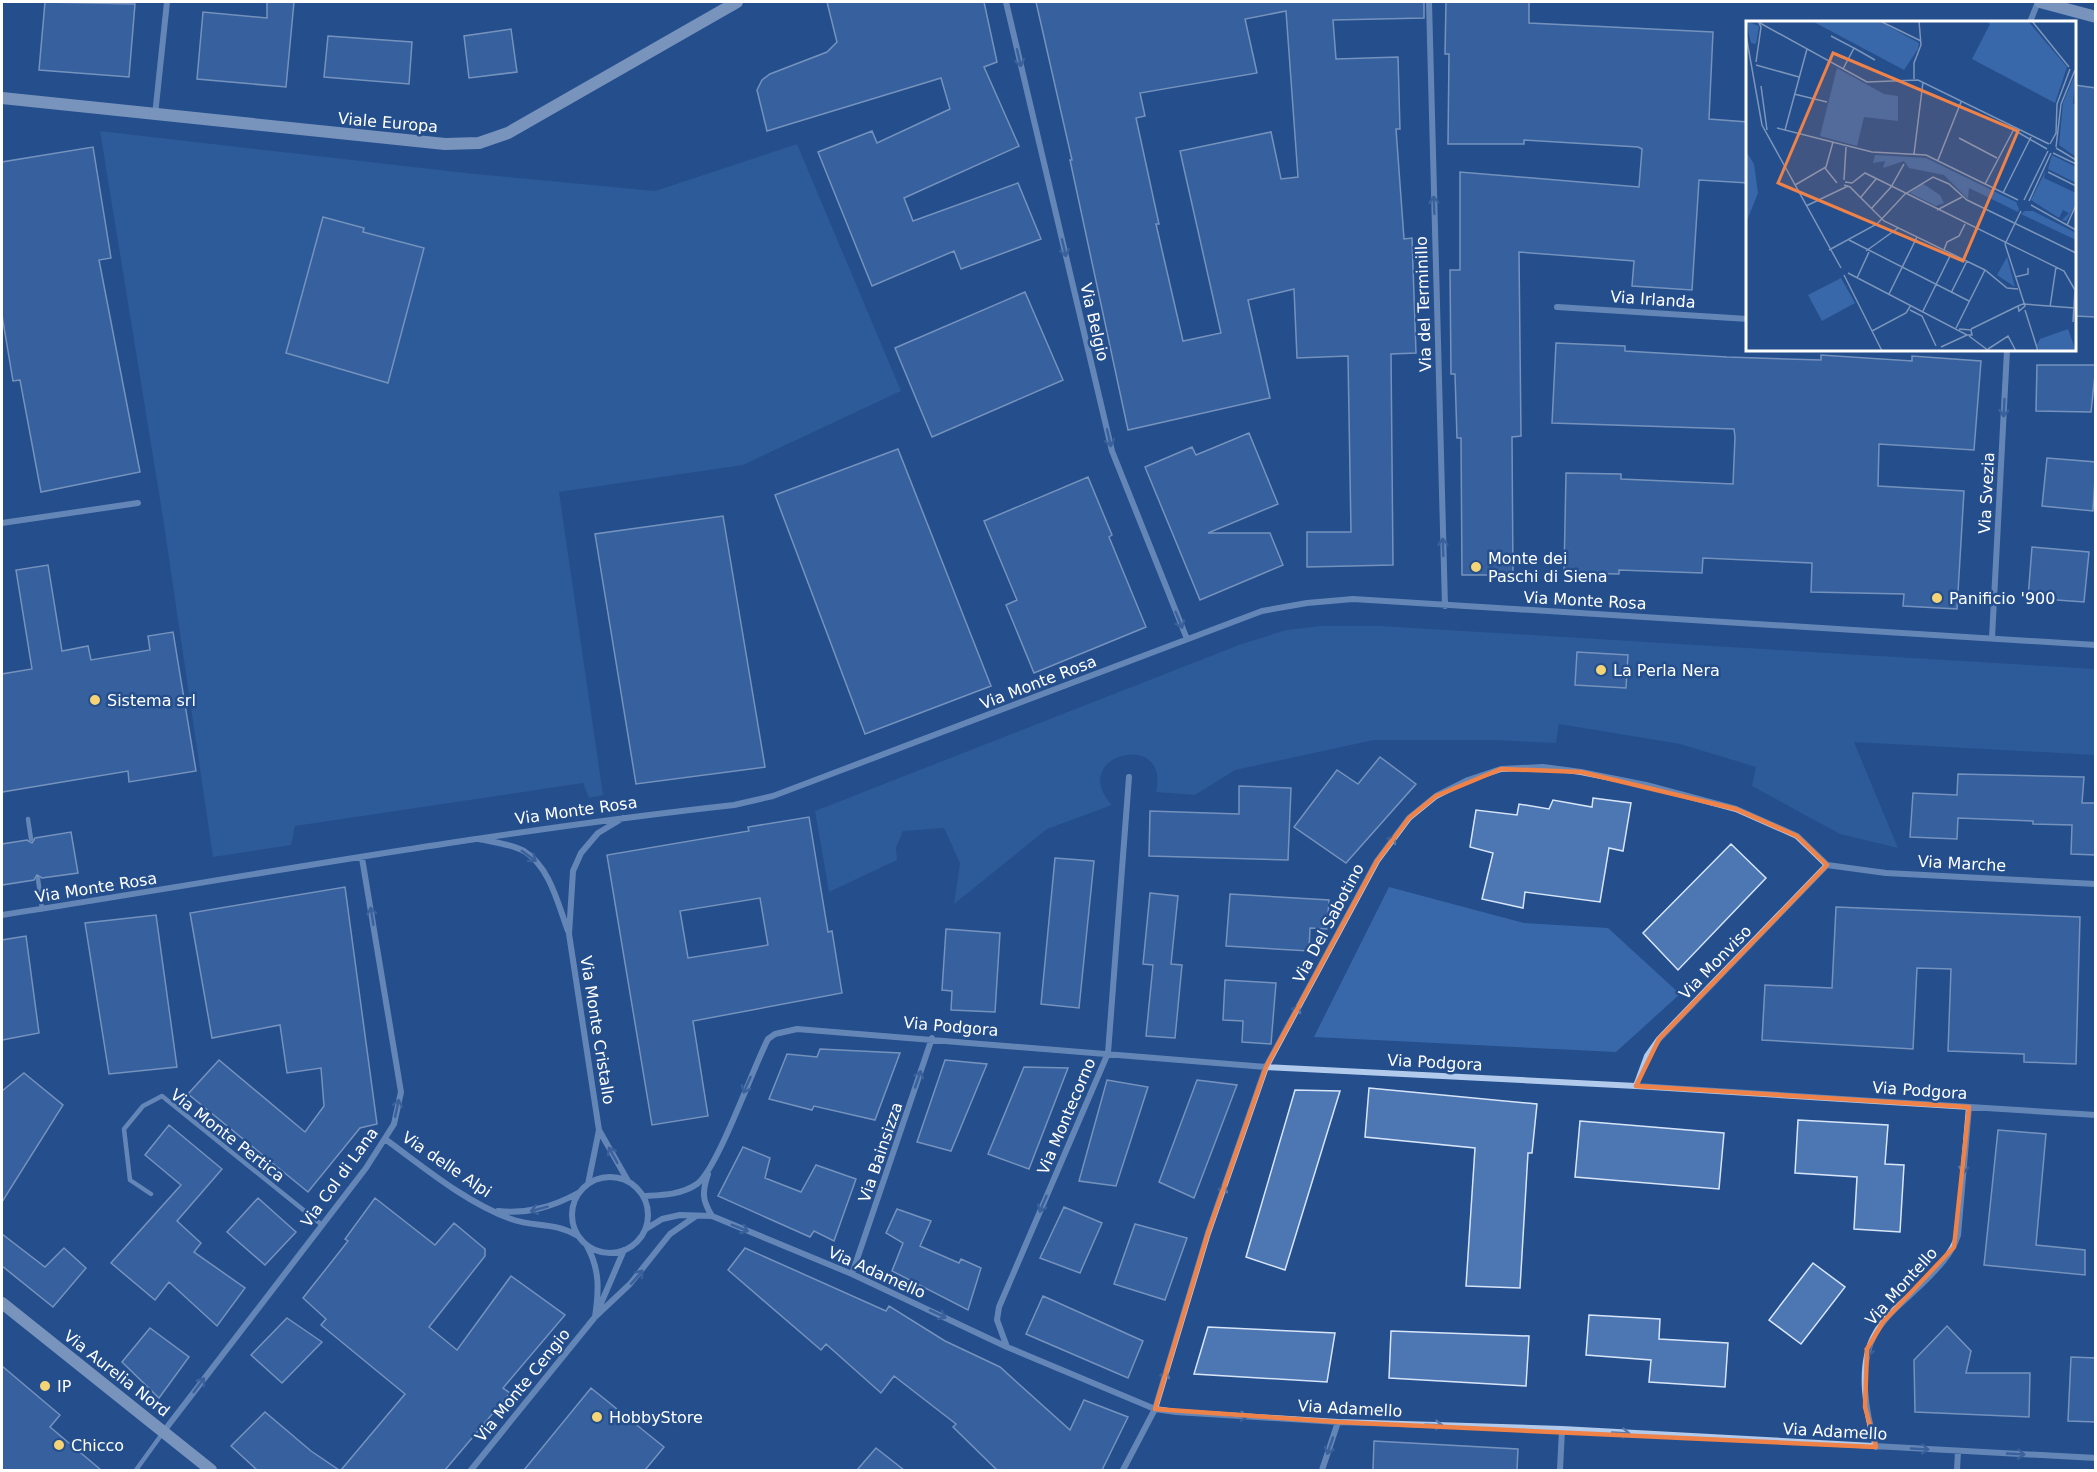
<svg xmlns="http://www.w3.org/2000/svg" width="2097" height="1472" viewBox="0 0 2097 1472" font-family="'DejaVu Sans',sans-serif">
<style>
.green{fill:#3868a9}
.building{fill:#4c77b3;stroke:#d7e5f8;stroke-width:1.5;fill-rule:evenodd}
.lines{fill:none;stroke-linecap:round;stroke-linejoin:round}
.lane{stroke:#b2caeb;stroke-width:4.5}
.street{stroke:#b2caeb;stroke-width:6}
.secondary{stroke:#dee8f9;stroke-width:12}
.oneway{stroke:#5679ad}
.marked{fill:none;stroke:#ee8249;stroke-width:4.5;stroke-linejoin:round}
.poi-dot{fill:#f5d476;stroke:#244e8c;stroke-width:2}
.labels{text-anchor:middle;stroke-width:5;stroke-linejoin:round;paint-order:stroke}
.street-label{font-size:16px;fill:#fff;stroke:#244e8c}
.poi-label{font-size:16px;fill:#fff;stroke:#244e8c;text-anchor:start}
.inset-road{fill:none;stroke:#7c95ba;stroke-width:1.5}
.view{fill:#ee8249;fill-opacity:0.15;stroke:#ee8249;stroke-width:3}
.inset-edge{fill:none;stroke:#fff;stroke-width:3}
</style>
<rect width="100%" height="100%" fill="#244e8c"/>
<path class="green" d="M100,131l366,42 189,18 142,-47 104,247 -158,74 -184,27 44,303 -14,3 -6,-15 -288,43 -4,19 -78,12 -50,-339z
M1321,626h60l714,43v86l-241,-13 44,106 -58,-14 -88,-48 4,-19 -76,-23 -121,-20 -3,19 -62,-3h-120l-139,30 -40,25 -39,-3c15,-64 -90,-37 -44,13l-65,24 -93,75 6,-41 -16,-35 -41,3 -7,17 1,12 -68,32 -14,-81 424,-166 47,-15z
M1389,887l135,36 84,5 72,66 -64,58 -302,-15z"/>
<path class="building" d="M45,2l90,2 -6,73 -90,-7z
M267,2h27l-8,85 -89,-8 6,-67 64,6z
M827,2h157l13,60 -13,5 35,79 -115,52 9,23 105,-38 23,56 -80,30 -7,-18 -82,35 -54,-134 54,-21 5,12 73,-34 -9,-31 -174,53 -10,-41 5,-10 8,-6 57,-22 10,-10z
M1036,2h388v16l-91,2 3,39 62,-2 2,72h-4l8,110 8,-1 4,115 -25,1 2,211 -86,2v-35h44l-3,-176 -51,2 -3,-69 -46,11 22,98 -142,32 -58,-270h2zM1286,11l12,166 -17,2 -10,-47 -91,19 41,182 -38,8 -27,-117h3l-23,-106 9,-2 -5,-23 117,-20 -12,-54z
M1446,2h83v21l184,9 -4,87 39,3v61l-49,-3 -7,110 -60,-4 2,-25 -115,-9 2,184 -9,1 1,138h-51l-1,-137h-4l-2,-64h-4l-1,-104h10v-98l179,15 3,-38 -4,-2 -114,-7v4h-76l1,-90h-4z
M511,29l6,43 -48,6 -5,-42z
M328,36l84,6 -3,42 -85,-7z
M2074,85l22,3v229l-22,-1z
M93,147l18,111 -12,2 41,212 -99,20 -21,-112 -7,1 -11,-66v-153z
M323,217l41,11 -1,4 61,16 -36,135 -102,-30z
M1025,292l38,88 -131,57 -37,-89z
M1556,343l69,3v5l102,6 94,3v-5l91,6v-5l69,5 -7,89 -95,-6 -1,42 86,5 -7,118 -54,-3 1,-12 -93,-2 1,-29 -109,-5 -1,15 -83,-3v4l-55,-1 2,-100 55,1v5l112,5 2,-47 -1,-8 -182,-6z
M2037,365h59l-5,47 -55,-1z
M1249,433l29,71 -70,29h62l13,32 -83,35 -55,-133 47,-20 4,8z
M898,449l93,237 -126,48 -90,-239z
M2047,458l49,4 -3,49 -51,-5z
M1088,477l24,58 -3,2 37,90 -112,46 -28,-68 11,-5 -33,-79z
M723,516l42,251 -129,17 -41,-250z
M2032,547l57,5 -5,50 -56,-4z
M48,565l14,86 26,-5 3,14 59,-10 -2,-14 25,-4 23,139 -67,11 -1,-11 -126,21v-118l30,-5 -16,-99z
M1577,652l51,3 -2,33 -51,-3z
M1380,757l36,27 -70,79 -52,-36 43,-57 21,14z
M1958,774l126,3 -2,26h14v52l-25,-1 1,-29 -39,-1v-3l-75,-3 -1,21 -47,-2 3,-44 44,2z
M1239,786l52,2 -3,72 -139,-4 1,-45 89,3z
M1593,798l38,5 -8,48 -14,-3 -9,54 -75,-10 -2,16 -41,-9 11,-46 -23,-6 6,-37 41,5 2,-11 30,5 4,-9 39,7z
M809,817l19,115 4,-1 10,62 -149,28 15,95 -56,9 -45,-270 142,-24 -1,-4zM760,898l8,47 -80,13 -8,-47z
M71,832l7,41 -36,5 -5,-3 -3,5 -32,5v-41l25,-4 5,3 3,-5z
M1731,844l35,34 -88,92 -35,-37z
M1055,858l39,3 -15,147 -38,-4z
M345,887l32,237 -17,4 -52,64 -120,-98 31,-34 86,72 19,-26 -3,-38 -34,5 -7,-48 -68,13 -22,-125z
M1150,893l28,3 -7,68 11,1 -7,73 -29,-2 7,-71 -10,-1z
M1230,894l99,6 -2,29 -17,-1 -1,23 -83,-5z
M1836,907l244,10 -4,147 -52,-2v-8l-76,-3 3,-82 -34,-1 -4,81 -151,-9 3,-55 67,3z
M156,915l21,152 -68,7 -24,-151z
M946,929l54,4 -5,79 -44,-2 1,-19 -10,-1z
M26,936l13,97 -37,7v-100z
M1225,980l51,3 -5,61 -29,-2 1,-21 -20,-1z
M820,1049l80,4 -25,67 -61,-14 -2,4 -43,-11 18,-45 30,3z
M945,1060l42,4 -36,87 -34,-9z
M1024,1067l44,1 -39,101 -41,-15z
M24,1073l39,32 -61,97v-111z
M1107,1080l41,7 -32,99 -37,-5z
M1197,1080l40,5 -43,113 -35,-16z
M1369,1088l168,16 -5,49h-4l-8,135 -54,-2 9,-138 -110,-11z
M1295,1090l45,1 -55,179 -39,-13z
M1798,1120l90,5 -3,39 19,1 -4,67 -46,-3 3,-52 -62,-4z
M1580,1121l144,12 -5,56 -144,-12z
M169,1125l53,44 -45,52 24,22 -7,9 51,36 -28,38 -48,-44 -14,18 -44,-37 70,-78 -36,-30z
M1998,1130l48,4 -10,111 49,5v25l-101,-10z
M743,1147l27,11 -5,20 36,14 15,-27 40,14 -22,62 -20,-10 -4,6 -92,-41z
M258,1198l38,34 -31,33 -38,-33z
M375,1198l60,47 19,-22 31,26v7l-56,71 28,23 54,-74 54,39 -62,73 7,5 -65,77h-104l64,-76 -84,-69 5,-6 -23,-21 45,-57 -3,-2z
M1064,1207l38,16 -22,50 -40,-15z
M897,1209l34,12 -11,25 39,17 2,-4 20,9 -13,42 -76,-39 11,-28 -17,-10z
M1135,1224l52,14 -22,62 -51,-16z
M2,1234l43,33 19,-19 22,20 -33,39 -51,-41z
M745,1248l141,63 3,-5 56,35 55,26 70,63 14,-30 44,17 -26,53h-105l-44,-43 3,-3 -62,-48 -13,17 -55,-49 -5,6 -93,-80z
M1813,1263l32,24 -44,57 -32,-24z
M1043,1296l100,45 -15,37 -102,-44z
M1589,1315l71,4 -1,20 69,4 -3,44 -76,-5 2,-22 -65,-5z
M287,1318l35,24 -40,41 -31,-28z
M1947,1326l24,25 -5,22h64l-1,44 -114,-5 -1,-52z
M1208,1327l127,6 -8,49 -133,-8z
M150,1328l39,29 -30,41 -37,-36z
M1391,1331l138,5 -3,50 -137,-8z
M2071,1357l25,1v64l-28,-1z
M2,1366l58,49 -10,12 51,43h-99z
M591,1388l73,59 -19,23h-121z
M265,1412l46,39 28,19h-82l-26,-24z
M1374,1441l144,8 -1,21h-144z
M876,1448l28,22h-47z"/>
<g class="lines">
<path class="lane" d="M28,819l3,20
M38,879l4,30
M151,1194l-21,-14 -6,-51 19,-23 19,-10 160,129
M136,1470l26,-36"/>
<path class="street" d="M1006,2l106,449 75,188
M1429,2l16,604
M2030,22l8,-20
M155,115l12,-113
M1557,307l191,12
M2,523l136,-20
M1992,638l15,-288
M623,818l-25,15 -17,20 -8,18 -4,63 30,196 29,51
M479,839c14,3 32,5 45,12 26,16 34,53 44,80
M1827,865l59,8 210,11
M2,915c243,-38 486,-83 732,-110l39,-9 489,-185 45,-8 46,-4 743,46
M1636,1086l11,-30 12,-17 168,-174
M385,1139c40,29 80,63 126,80 25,9 42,2 67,17
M708,1174c-6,18 -6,26 4,42
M572 1215a38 38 0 1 1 76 0a38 38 0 1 1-76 0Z
M588,1184l11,-54
M644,1196c18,-1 37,-1 53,-12 21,-16 55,-114 71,-145l7,-5 22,-5 469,38 370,19 460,29
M498,1211c30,3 55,-4 82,-19
M646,1229l16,-10 18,-4 32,1 140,58 155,73 148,62 21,3 162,10 224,7 534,29
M587,1246c13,24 12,44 8,71
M852,1274l80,-236
M599,1308l25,-58
M1007,1347l-10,-27 2,-13 109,-254 21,-276
M164,1431l202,-263 28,-44 7,-32 -39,-234
M1876,1447c-10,-33 -19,-82 -1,-113 11,-20 32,-35 48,-51 14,-14 29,-29 35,-48l11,-128
M471,1470l124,-153 35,-33 40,-50 26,-18
M1123,1470l32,-61 53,-176 58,-166 111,-206 32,-43 27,-22 32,-16 33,-11 42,-2 38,5 65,13 90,24 61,27 30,29
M1322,1470l16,-48
M1560,1470l2,-41
M1957,1470l1,-19"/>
<path class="secondary" d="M2040,2l56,15
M2,98l443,46 34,-1 29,-10 229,-131
M2,1303l209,167"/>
</g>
<defs><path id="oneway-shaft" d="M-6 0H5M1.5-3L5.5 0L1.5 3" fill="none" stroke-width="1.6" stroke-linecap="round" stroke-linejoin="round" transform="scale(1.5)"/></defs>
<g class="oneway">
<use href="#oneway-shaft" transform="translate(1019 58) rotate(77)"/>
<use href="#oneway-shaft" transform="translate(1434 205) rotate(-92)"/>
<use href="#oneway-shaft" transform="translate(1064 248) rotate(77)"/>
<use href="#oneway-shaft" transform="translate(2004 408) rotate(93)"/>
<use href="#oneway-shaft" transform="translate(1109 438) rotate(77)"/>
<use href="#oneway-shaft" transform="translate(1443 547) rotate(-92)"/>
<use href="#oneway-shaft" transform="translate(1179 620) rotate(68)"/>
<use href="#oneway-shaft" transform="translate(1390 843) rotate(-53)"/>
<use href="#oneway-shaft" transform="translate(529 856) rotate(36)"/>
<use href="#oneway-shaft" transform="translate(372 916) rotate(-99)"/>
<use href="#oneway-shaft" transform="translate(1295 1013) rotate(-62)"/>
<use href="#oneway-shaft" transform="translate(918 1079) rotate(-71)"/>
<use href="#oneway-shaft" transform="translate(747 1085) rotate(114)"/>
<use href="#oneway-shaft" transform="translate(397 1108) rotate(-78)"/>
<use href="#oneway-shaft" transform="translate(613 1155) rotate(-119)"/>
<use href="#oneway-shaft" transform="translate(1964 1165) rotate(95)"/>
<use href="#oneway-shaft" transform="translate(1222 1193) rotate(-71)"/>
<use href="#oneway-shaft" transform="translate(1043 1204) rotate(113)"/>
<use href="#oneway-shaft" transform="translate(539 1209) rotate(165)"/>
<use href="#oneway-shaft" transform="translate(740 1228) rotate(22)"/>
<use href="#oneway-shaft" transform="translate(637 1277) rotate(-49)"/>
<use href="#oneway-shaft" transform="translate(938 1314) rotate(25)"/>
<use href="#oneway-shaft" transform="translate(1870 1348) rotate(106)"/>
<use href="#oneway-shaft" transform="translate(1164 1379) rotate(-73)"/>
<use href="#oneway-shaft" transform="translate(199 1385) rotate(-53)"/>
<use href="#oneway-shaft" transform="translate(1239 1416) rotate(4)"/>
<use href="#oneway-shaft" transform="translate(1434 1425) rotate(2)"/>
<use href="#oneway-shaft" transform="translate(1621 1433) rotate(3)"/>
<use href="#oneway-shaft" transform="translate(1330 1446) rotate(109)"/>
<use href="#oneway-shaft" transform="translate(1920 1449) rotate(3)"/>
<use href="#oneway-shaft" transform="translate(2016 1454) rotate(3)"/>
</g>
<path d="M0 0H2097V1472H0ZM1501,769l80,3 155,37 61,27 30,29 -168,174 -23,47 333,21 -15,140 -71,75 -16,27 -2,58 11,40 -538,-25 -183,-13 53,-176 58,-166 111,-206 32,-43 27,-22z" fill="#244e8c" fill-opacity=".55" fill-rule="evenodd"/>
<path class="marked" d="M1501,769l80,3 155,37 61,27 30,29 -168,174 -23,47 333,21 -15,140 -71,75 -16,27 -2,58 11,40 -538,-25 -183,-13 53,-176 58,-166 111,-206 32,-43 27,-22z"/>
<g class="poi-dot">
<circle cx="1476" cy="567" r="6"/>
<circle cx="1937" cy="598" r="6"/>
<circle cx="1601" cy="670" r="6"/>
<circle cx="95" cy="700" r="6"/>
<circle cx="45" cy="1386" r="6"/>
<circle cx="597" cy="1417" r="6"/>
<circle cx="59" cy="1445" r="6"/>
</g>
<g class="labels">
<g class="street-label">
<text transform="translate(388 122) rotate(5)" y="6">Viale Europa</text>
<text transform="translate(1653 299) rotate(4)" y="6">Via Irlanda</text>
<text transform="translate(1423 304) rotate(-92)" y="6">Via del Terminillo</text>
<text transform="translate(1095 322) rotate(77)" y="6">Via Belgio</text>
<text transform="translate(1986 493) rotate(-87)" y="6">Via Svezia</text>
<text transform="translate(1585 600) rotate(3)" y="6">Via Monte Rosa</text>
<text transform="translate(1038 682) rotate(-21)" y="6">Via Monte Rosa</text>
<text transform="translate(576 810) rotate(-8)" y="6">Via Monte Rosa</text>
<text transform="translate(1962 863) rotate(3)" y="6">Via Marche</text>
<text transform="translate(96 887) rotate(-9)" y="6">Via Monte Rosa</text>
<text transform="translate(1328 923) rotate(-62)" y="6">Via Del Sabotino</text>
<text transform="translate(1715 962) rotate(-46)" y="6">Via Monviso</text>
<text transform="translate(951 1026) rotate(5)" y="6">Via Podgora</text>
<text transform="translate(598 1030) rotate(81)" y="6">Via Monte Cristallo</text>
<text transform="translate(1435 1062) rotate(3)" y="6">Via Podgora</text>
<text transform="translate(1920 1090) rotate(4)" y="6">Via Podgora</text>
<text transform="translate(1066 1116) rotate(-67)" y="6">Via Montecorno</text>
<text transform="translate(228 1135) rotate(38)" y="6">Via Monte Pertica</text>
<text transform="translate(880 1152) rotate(-71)" y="6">Via Bainsizza</text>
<text transform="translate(447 1164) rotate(34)" y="6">Via delle Alpi</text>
<text transform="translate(339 1177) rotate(-54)" y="6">Via Col di Lana</text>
<text transform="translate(877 1272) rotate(24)" y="6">Via Adamello</text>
<text transform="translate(1901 1286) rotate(-48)" y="6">Via Montello</text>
<text transform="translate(117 1373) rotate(38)" y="6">Via Aurelia Nord</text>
<text transform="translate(522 1385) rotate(-51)" y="6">Via Monte Cengio</text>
<text transform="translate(1350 1408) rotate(3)" y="6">Via Adamello</text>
<text transform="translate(1835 1431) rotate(3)" y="6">Via Adamello</text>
</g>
<g class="poi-label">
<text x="1488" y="564">Monte dei<tspan x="1488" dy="18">Paschi di Siena</tspan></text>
<text x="1949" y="604">Panificio '900</text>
<text x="1613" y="676">La Perla Nera</text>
<text x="107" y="706">Sistema srl</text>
<text x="57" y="1392">IP</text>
<text x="609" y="1423">HobbyStore</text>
<text x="71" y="1451">Chicco</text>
</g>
</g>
<g transform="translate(1746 21)">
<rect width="330" height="330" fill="#244e8c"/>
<path d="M0,0l13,5 -3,18 -5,-1zM66,0h67l40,22 -1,6 -14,21zM240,0h42l39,46 -12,36 -83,-44 18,-35zM91,47l47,26 14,2v25l-34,-4 -7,29 -37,-10zM330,51l-3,31 3,3v51l-17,-12 4,-42zM0,130l8,13 4,29 -12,30zM129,134l51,3 90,44 3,7 -1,3 -49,-24 -1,11 -24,-24 -35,-7 -5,-7 -21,7 2,-7 -12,2zM306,134l24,12v16l-28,-14zM300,149l-2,8 32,15 -1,13 -9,15 -4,-1 7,-7 -6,-3 -4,8 -28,-18zM176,162l18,12 4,8 -8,3 -26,-13zM279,190h8l43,22v7l-55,-26zM261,236l8,30 -18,-12zM95,257l14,25 -33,18 -14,-26zM322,308l8,22h-36l-3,-6 3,-6z" fill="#3868a9"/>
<path class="inset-road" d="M286,0l37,46M136,1l39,19M14,2l107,59 51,-2 131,64M0,14l16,90 79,143M85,15l23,12 -11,21M108,27l21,12M10,41l5,-35 -3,-6M10,44l43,12M168,58v-16l7,-18 -2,-24M15,65l6,44M48,73l33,8M31,107l95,24 54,3 92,45M39,109l22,-81M268,109l33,19M213,117l38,20M304,123l6,-11 1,-29 13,-35M310,126l5,-43 14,-34M310,127l20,12M307,132l23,11M168,133l9,-72M192,139l23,-58M79,147l12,15M302,151l28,14M98,159l2,-33M99,161l7,1 13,-10 199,98 11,19 -2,32M239,163l29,-55M49,164l31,-18 7,-25M98,164l6,2 34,34 101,49 22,18 11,1M257,172l28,-56M115,176l15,-18M278,179l24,-49M283,180l22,-48M285,184l45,25M60,185l42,-20M125,188l20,-22 13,-23M191,189l25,-13M321,204l9,-20M103,219l120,61M259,223l20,62 -6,5 -1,-5 5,-2M259,223l16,-33M83,229l48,-26 28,-30 28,-17 16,7 18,16 109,53M198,229l3,-8 12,-6 6,-12M120,230l32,-23M102,252l119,62h5l-1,-5 -12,-1M98,254l38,76M269,256l13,-3v-6M111,257l12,-26M205,272l16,-32M143,273l28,-57M277,283l52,4M304,286l6,-40M164,289l12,6 14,30M279,289l13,41M177,290l28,-57M210,307l29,-58M225,308l47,-23M126,310l34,-18 5,-8M223,315l20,15M195,326l26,-12M242,328l20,-13 8,15"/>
<path class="view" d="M87,32l185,78 -55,130 -185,-78z"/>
<rect width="330" height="330" class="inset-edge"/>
</g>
<rect width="2097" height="1472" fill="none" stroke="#ffffff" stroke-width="6"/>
</svg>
